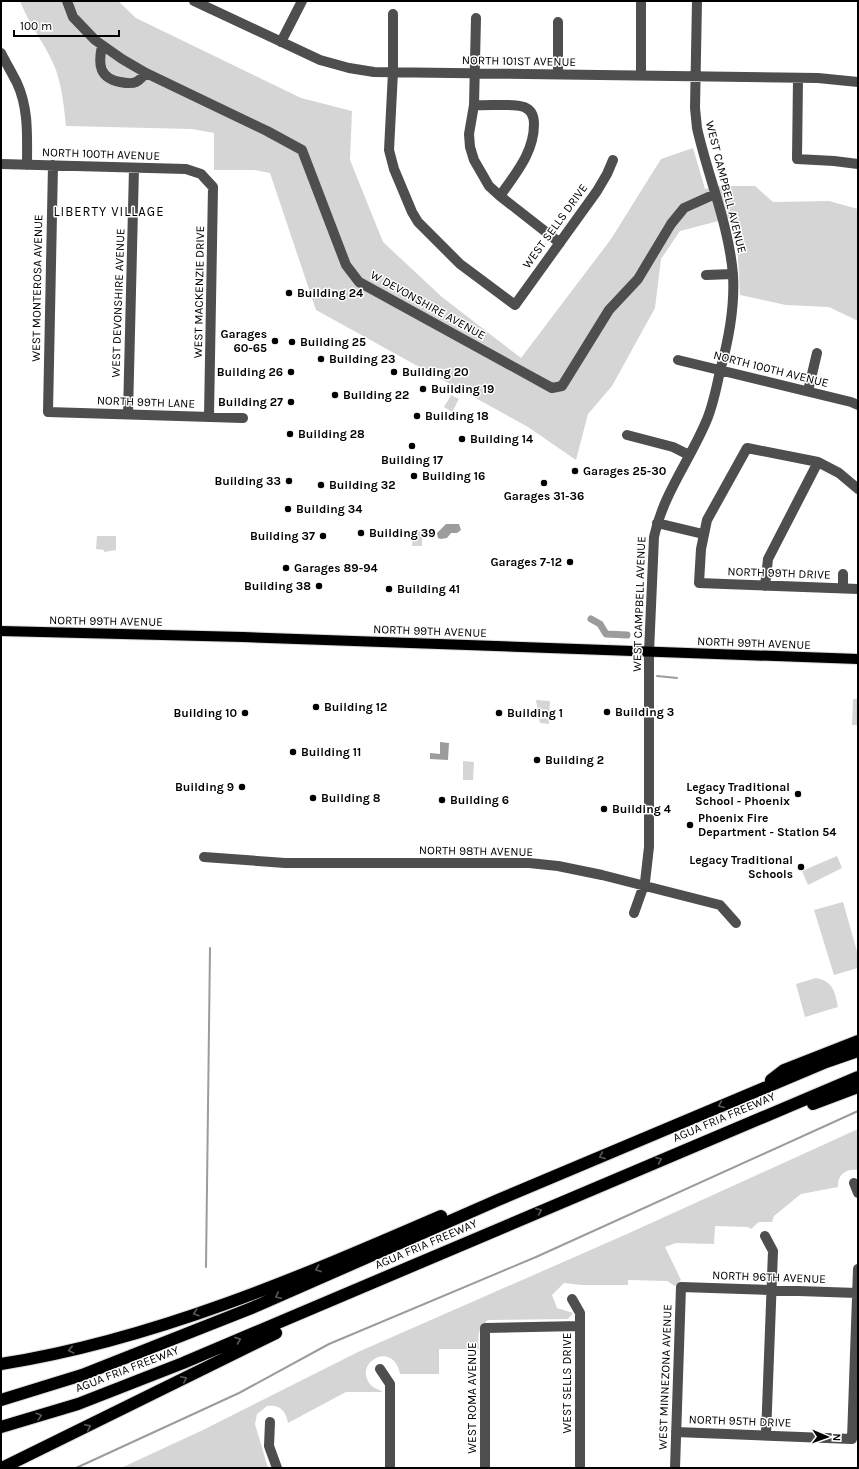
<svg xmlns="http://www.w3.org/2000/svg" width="859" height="1469" viewBox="0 0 859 1469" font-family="Karla,sans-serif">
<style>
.green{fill:#d5d5d5}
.water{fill:#9c9c9c}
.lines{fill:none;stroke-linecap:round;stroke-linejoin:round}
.stream{stroke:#9c9c9c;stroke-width:2}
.canal{stroke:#9c9c9c;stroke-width:7}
.major-casing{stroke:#dbdbdb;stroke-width:12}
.highway-casing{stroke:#dbdbdb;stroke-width:14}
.minor{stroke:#4e4e4e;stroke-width:10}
.major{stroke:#000;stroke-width:10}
.highway{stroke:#000;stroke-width:12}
.oneway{stroke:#595959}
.poi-dot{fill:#000;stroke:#fff;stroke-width:1.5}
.labels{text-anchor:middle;stroke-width:3;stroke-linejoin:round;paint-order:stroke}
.street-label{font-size:12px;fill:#000;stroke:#fff}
.poi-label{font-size:12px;font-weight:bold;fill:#000;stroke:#fff;text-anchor:start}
.neighbourhood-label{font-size:13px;letter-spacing:1px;fill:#000;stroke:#fff}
</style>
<rect width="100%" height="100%" fill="#fff"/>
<path class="green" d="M20,1h98l18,17 165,80 51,13 -2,49 33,82 59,55 79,61 90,-119 50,-80 32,-11 12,41 15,-3h35l18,16 56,-1 29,8v112l-29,-14 -43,-2 -46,-10 -2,-38 -8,-39 -50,13 -19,28 -6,49 -43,78 -24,28 -12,46 -48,-33 -212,-117 -46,-137 -15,-3h-41v-37l-22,-4 -126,-3c-2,-19 -4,-38 -10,-56 -9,-24 -27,-45 -36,-69z
M451,395l8,4 -7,13 -8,-5z
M413,532h9v14h-10z
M97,536h19v14l-12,2v-2l-8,-1z
M853,699h5v26h-6z
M536,700l14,1 -1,23 -9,-1z
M463,761l11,1 -1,18h-10z
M837,856l5,12 -34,17 -6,-14z
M843,902l15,53v13l-24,7 -20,-65z
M816,978c17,3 19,14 22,29l-33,10 -9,-33z
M858,1129v41c-12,-2 -21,5 -20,17l-37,7 -27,22 -2,6h-13l-8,7 -3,-2 -33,-1 -1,18 -38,-1 -11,4 16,33 -6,6 -8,-5 -39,-1v5h-46l-18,-2 -12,12 5,13 16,5 -5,6 -80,1c-11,9 -10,15 -9,29h-40v25h-39c-7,-35 -47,-11 -30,10 4,5 9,5 13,8h-37l-58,31c-2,-12 -8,-19 -21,-17l-10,8 -2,10 13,44h-147l84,-39 153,-77 269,-118z"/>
<path class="water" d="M446,524h13l2,6 -4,3h-6l-4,5 -6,1 -3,-1 -1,-5z
M440,742l9,1 -1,17 -18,-1v-6l10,1z"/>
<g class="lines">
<path class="stream" d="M657,676l20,2
M206,1267l4,-319
M76,1468l163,-75 90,-49 207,-87 322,-146"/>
<path class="canal" d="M591,619l9,5 6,10 21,1"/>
<g class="major-casing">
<path id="major" d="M1,631l242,6 615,22"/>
</g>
<g class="highway-casing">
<path id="highway" d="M771,1080l13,-10 74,-29
M813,1104l45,-17
M1,1364c153,-24 299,-87 440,-148
M1,1400l81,-25 172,-68 244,-107 328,-138 32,-11
M1,1427l77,-23 105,-41 675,-286
M2,1468l274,-135"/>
</g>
<path class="minor" d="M67,1l6,16 22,23 27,19 24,14 121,58 35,19 44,115 13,17 193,106 10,-2 47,-76 29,-31 33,-55 13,-16 31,-14
M194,1l126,59 29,8 25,4 444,6 40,4
M393,14v58l-4,78 5,19 18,43 6,10 42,42 55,41 82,-114 10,-17 6,-14
M476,18l-2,87 -5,29 1,13 4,13 15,26 11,10 60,47
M281,42l21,-41
M102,46c-4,18 -3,32 18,36 5,1 12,2 16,0 4,-2 7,-6 10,-9
M1,53c5,10 11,20 16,30 12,26 10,54 10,82
M558,74v-52
M641,76v-75
M798,78l-1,81 37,2 24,3
M474,105c14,1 38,-2 50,2 8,3 10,10 10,17 0,29 -19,50 -34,72
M1,164l185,5 15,5 12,13 -4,229
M53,165l-5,247 195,6
M706,275l27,-1
M678,360l173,42 7,3
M808,391l9,-38
M128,414l6,-246
M627,435l46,12 16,8
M858,489l-19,-16 -21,-11 -71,-14 -40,72 -6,29 -2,34 159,6
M657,523l46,11
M765,586l3,-27 50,-97
M843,588v-14
M204,857l81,6h244l29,3 44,9 118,30 16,18
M634,913l11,-31 4,-35v-195l5,-115c9,-42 34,-74 51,-113 8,-17 11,-35 15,-53 9,-32 15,-63 13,-96 -4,-50 -25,-98 -36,-147l-2,-20 2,-107
M854,1183l4,10
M765,1236l8,15 -7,184
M572,1299l8,14v155
M380,1369l10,15v84
M270,1422l-1,24 8,22
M676,1432l176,7 6,-170
M485,1468v-140l95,-2
M675,1468l6,-181 176,6"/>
<use href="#major" class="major"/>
<use href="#highway" class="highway"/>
</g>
<defs><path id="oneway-chevron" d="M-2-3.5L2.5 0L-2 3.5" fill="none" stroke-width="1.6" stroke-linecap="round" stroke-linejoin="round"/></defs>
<g class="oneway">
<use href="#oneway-chevron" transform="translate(721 1105) rotate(157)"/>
<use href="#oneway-chevron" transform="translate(602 1156) rotate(157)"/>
<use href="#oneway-chevron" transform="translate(659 1160) rotate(-23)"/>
<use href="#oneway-chevron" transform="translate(539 1211) rotate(-23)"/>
<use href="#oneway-chevron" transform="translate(318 1269) rotate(160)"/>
<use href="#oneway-chevron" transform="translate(278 1296) rotate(155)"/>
<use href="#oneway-chevron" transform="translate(196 1313) rotate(162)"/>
<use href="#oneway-chevron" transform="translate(238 1340) rotate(-22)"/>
<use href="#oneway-chevron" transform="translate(71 1350) rotate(167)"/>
<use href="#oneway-chevron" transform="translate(184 1379) rotate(-27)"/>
<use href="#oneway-chevron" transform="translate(39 1416) rotate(-16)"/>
<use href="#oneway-chevron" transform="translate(88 1427) rotate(-26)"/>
</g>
<g class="poi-dot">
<circle cx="289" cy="293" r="4"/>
<circle cx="275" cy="341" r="4"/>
<circle cx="292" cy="342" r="4"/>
<circle cx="321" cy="359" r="4"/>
<circle cx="291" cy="372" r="4"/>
<circle cx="394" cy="372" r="4"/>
<circle cx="423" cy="389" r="4"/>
<circle cx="335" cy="395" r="4"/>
<circle cx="291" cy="402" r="4"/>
<circle cx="417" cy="416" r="4"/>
<circle cx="290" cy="434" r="4"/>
<circle cx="462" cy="439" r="4"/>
<circle cx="412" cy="446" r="4"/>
<circle cx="575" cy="471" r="4"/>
<circle cx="414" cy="476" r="4"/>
<circle cx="289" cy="481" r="4"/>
<circle cx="544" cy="483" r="4"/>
<circle cx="321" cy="485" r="4"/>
<circle cx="288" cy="509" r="4"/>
<circle cx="361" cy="533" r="4"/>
<circle cx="323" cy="536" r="4"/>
<circle cx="570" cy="562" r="4"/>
<circle cx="286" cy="568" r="4"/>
<circle cx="319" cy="586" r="4"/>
<circle cx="389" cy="589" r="4"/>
<circle cx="316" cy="707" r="4"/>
<circle cx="607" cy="712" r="4"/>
<circle cx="245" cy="713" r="4"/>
<circle cx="499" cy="713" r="4"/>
<circle cx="293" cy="752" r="4"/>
<circle cx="537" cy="760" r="4"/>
<circle cx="242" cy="787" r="4"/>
<circle cx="798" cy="794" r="4"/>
<circle cx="313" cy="798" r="4"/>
<circle cx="442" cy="800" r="4"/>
<circle cx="604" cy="809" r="4"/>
<circle cx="690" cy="825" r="4"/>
<circle cx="801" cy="867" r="4"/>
</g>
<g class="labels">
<g class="street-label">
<text transform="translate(519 61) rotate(1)" y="4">NORTH 101ST AVENUE</text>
<text transform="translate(101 154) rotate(2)" y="4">NORTH 100TH AVENUE</text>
<text transform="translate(726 187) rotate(76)" y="4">WEST CAMPBELL AVENUE</text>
<text transform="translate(555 226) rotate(-54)" y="4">WEST SELLS DRIVE</text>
<text transform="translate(37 288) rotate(-89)" y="4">WEST MONTEROSA AVENUE</text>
<text transform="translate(199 292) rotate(-89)" y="4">WEST MACKENZIE DRIVE</text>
<text transform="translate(118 303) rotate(-88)" y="4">WEST DEVONSHIRE AVENUE</text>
<text transform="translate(428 305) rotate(29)" y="4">W DEVONSHIRE AVENUE</text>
<text transform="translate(771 369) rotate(14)" y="4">NORTH 100TH AVENUE</text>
<text transform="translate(146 402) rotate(2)" y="4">NORTH 99TH LANE</text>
<text transform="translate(779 573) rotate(2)" y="4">NORTH 99TH DRIVE</text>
<text transform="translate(639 604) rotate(-88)" y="4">WEST CAMPBELL AVENUE</text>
<text transform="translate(106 621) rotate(1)" y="4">NORTH 99TH AVENUE</text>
<text transform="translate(430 631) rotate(2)" y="4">NORTH 99TH AVENUE</text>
<text transform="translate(754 643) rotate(2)" y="4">NORTH 99TH AVENUE</text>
<text transform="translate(476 851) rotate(1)" y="4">NORTH 98TH AVENUE</text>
<text transform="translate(724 1117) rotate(-23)" y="4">AGUA FRIA FREEWAY</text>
<text transform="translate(426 1244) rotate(-23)" y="4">AGUA FRIA FREEWAY</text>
<text transform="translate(769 1277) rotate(2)" y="4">NORTH 96TH AVENUE</text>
<text transform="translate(127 1369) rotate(-21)" y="4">AGUA FRIA FREEWAY</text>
<text transform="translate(665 1377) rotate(-88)" y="4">WEST MINNEZONA AVENUE</text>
<text transform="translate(567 1383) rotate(-90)" y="4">WEST SELLS DRIVE</text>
<text transform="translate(472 1398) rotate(-90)" y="4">WEST ROMA AVENUE</text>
<text transform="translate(740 1421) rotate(2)" y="4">NORTH 95TH DRIVE</text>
</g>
<g class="poi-label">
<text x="297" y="297">Building 24</text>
<text x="267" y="338" text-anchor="end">Garages<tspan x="267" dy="14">60-65</tspan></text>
<text x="300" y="346">Building 25</text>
<text x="329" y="363">Building 23</text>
<text x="283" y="376" text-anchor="end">Building 26</text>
<text x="402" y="376">Building 20</text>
<text x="431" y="393">Building 19</text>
<text x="343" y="399">Building 22</text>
<text x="283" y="406" text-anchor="end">Building 27</text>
<text x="425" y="420">Building 18</text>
<text x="298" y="438">Building 28</text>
<text x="470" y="443">Building 14</text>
<text x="412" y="464" text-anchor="middle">Building 17</text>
<text x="583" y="475">Garages 25-30</text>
<text x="422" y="480">Building 16</text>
<text x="281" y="485" text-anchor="end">Building 33</text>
<text x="329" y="489">Building 32</text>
<text x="544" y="500" text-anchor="middle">Garages 31-36</text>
<text x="296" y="513">Building 34</text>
<text x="369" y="537">Building 39</text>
<text x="315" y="540" text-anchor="end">Building 37</text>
<text x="562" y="566" text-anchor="end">Garages 7-12</text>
<text x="294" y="572">Garages 89-94</text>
<text x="311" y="590" text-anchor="end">Building 38</text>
<text x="397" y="593">Building 41</text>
<text x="324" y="711">Building 12</text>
<text x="615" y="716">Building 3</text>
<text x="237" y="717" text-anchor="end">Building 10</text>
<text x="507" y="717">Building 1</text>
<text x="301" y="756">Building 11</text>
<text x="545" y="764">Building 2</text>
<text x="234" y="791" text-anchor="end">Building 9</text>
<text x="790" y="791" text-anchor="end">Legacy Traditional<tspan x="790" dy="14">School - Phoenix</tspan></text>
<text x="321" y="802">Building 8</text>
<text x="450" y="804">Building 6</text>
<text x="612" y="813">Building 4</text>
<text x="698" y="822">Phoenix Fire<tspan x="698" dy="14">Department - Station 54</tspan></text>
<text x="793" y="864" text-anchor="end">Legacy Traditional<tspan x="793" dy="14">Schools</tspan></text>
</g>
<g class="neighbourhood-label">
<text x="109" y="216">LIBERTY VILLAGE</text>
</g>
</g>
<rect width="859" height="1469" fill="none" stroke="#000000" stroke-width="4"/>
<g transform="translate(827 1437) rotate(92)" stroke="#ffffff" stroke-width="3" paint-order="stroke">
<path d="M0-3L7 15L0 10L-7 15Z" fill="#000000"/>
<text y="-6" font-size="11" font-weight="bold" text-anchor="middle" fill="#000000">N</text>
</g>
<path d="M14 30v6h105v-6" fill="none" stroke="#000000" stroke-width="2"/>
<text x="20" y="30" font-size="12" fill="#000000" stroke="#ffffff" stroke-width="3" paint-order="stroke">100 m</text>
</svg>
